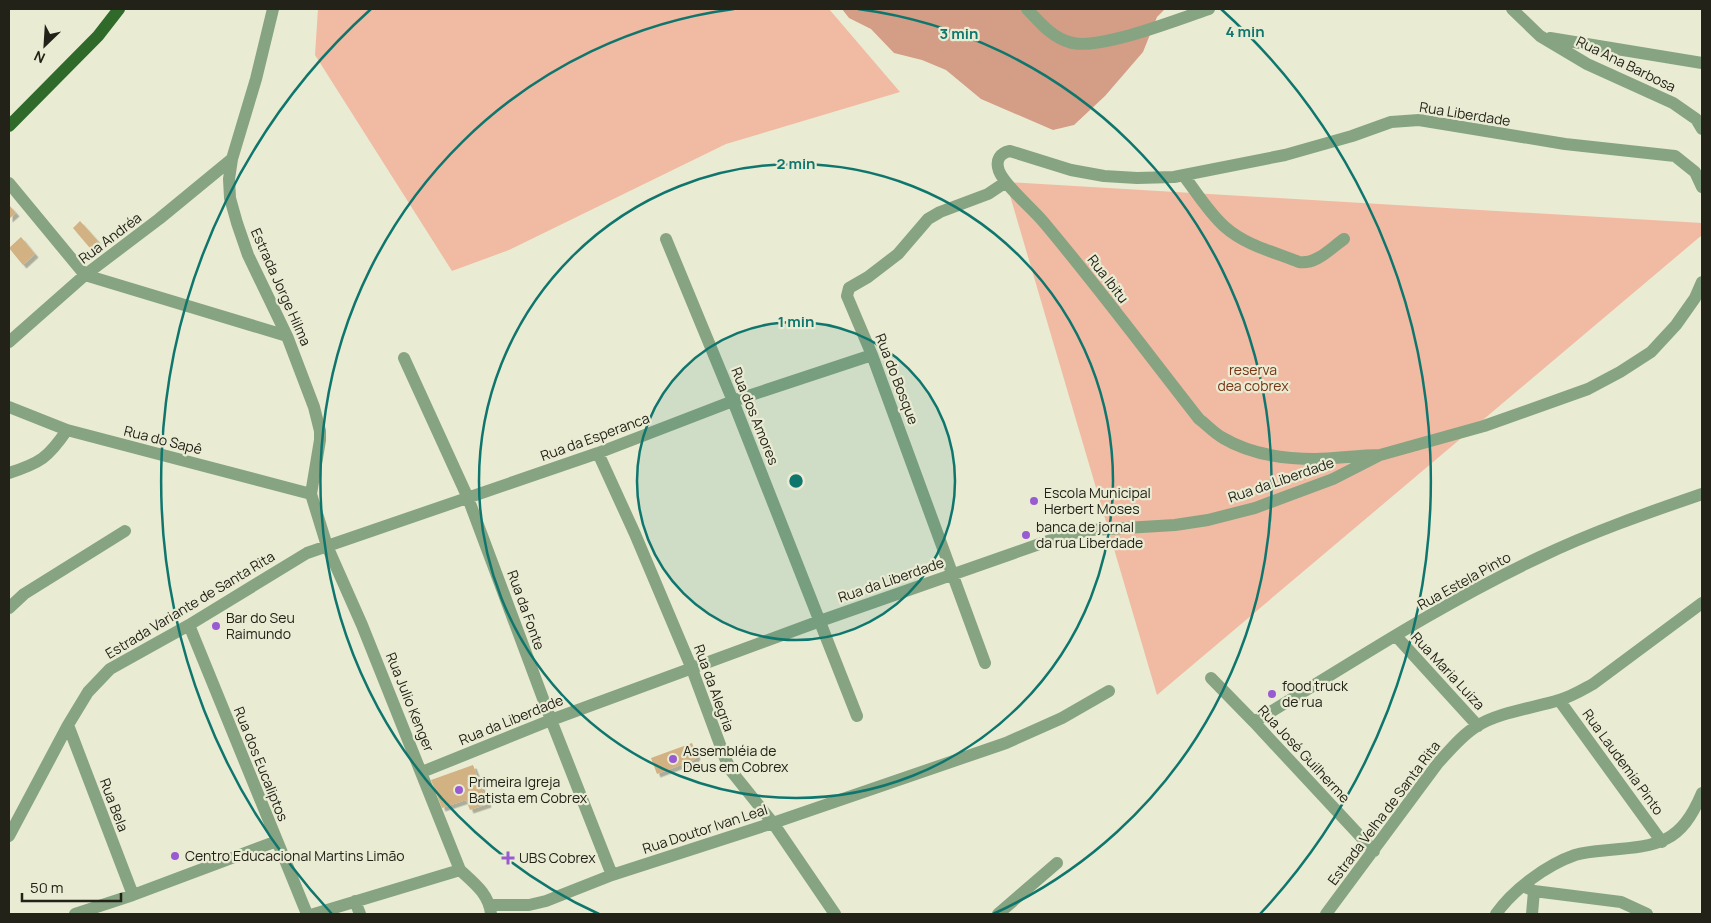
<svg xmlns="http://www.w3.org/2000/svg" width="1711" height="923" viewBox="0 0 1711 923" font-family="Manrope,sans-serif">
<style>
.green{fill:#f1baa3}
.forest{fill:#d49d86}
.building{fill:#d2b182;filter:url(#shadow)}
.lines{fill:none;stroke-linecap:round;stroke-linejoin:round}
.minor{stroke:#86a482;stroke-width:12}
.major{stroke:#306a2a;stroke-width:12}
.ring{fill:none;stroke:#0f766e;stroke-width:2.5}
.poi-dot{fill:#995bd1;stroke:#eaebd3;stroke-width:2}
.labels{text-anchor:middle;stroke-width:4.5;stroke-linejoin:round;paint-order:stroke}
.street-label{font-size:14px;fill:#222219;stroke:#eaebd3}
.park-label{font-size:14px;fill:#773414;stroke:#eaebd3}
.poi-label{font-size:14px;fill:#222219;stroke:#eaebd3;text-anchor:start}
.centre{fill:#0f766e;stroke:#eaebd3;stroke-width:2.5}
.ring-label{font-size:15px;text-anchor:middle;font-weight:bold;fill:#0f766e;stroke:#eaebd3;stroke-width:4.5;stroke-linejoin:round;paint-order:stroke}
</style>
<defs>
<filter id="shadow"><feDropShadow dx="3.5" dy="3.5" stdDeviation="0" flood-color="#0004"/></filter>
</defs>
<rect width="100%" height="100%" fill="#eaebd3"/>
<path class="green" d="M318,9h511l71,83 -174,52 -217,106 -57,21 -137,-216z
M1006,182l696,41v12l-545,460z"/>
<path class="forest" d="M842,9h323l-8,8 -14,35 -38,44 -31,29 -21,5 -72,-31 -35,-29 -24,-10 -28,-7 -23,-24 -22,-11z"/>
<path class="building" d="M9,205l7,8 -7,6z
M80,221l18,20 -8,7 -17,-20z
M21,237l14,17 -12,11 -14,-17z
M692,743l5,13 -3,4 -37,14 -6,-16z
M473,765l15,39 -18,6 -4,-10 -24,8 -11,-28z"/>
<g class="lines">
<path class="minor" d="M273,9l-17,70 -24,80 -3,20 1,19 7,25 11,32 39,81 27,71 6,24v9l-9,54 16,52 35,79 98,245c14,13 29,24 31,44
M1027,9c12,12 24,28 42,33 28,10 109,-23 140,-33
M1512,9l28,27 47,28 86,39 23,16 6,10
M1550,38l152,25
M1184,176c13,17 25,37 41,51 20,18 49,25 74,35 17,3 32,-14 45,-23
M9,183l76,92 202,61
M666,239l67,162 124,315
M9,342l76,-67 74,-56 73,-60
M404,358l64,140 83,222 61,155
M9,407l58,23 244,64
M598,453l37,81 57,135 33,89 7,14 41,51 62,91
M1380,455c-22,0 -44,4 -65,4 -32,0 -65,-5 -92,-21 -9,-5 -16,-13 -24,-19 -51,-65 -100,-131 -153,-194 -12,-16 -40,-37 -47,-54 -4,-11 1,-18 11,-20l61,19 33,6 33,2 37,-1 111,-22 67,-19 39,-14 28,-2 146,24 110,12 20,16 7,15
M9,473c31,-10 39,-15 58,-43
M9,608l15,-14 101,-63
M189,625l118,289
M1396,636l82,90
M985,663l-113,-308 -25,-59 2,-8 19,-11 30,-23 30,-35 12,-7 48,-18 18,-12
M1211,678l43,44 120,129
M1559,700l103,142
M1254,722c94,-57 186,-118 286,-165 52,-25 107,-44 162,-63
M68,725l65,170
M422,772l129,-52 269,-99 248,-87 24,-4 83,-5 33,-5 47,-12 78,-29 47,-24 104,-29 104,-37 32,-17 31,-20 25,-27 19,-27 7,-16
M9,836l59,-111 20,-33 22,-23 79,-44 118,-72 291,-100 135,-52 139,-46
M1523,886l11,5 87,11 26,12
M355,901l5,13
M490,905h39l17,-4 66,-26 161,-52 233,-80 56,-25 47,-27
M75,914l58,-19 144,-54
M314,914l146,-44
M998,914l59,-51
M1326,914l112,-151c12,-13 24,-28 39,-37 22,-14 57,-18 82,-26 12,-3 23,-10 34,-16l109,-81
M1496,914c17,-24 50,-49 79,-59 10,-3 23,-4 34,-5 50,-4 72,-7 93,-57
M1532,914l2,-23"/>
<path class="major" d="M9,126l89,-90 21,-27"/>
</g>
<circle cx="796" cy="481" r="159" fill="#0f766e" fill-opacity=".12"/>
<g class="ring">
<circle cx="796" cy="481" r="159"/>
<circle cx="796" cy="481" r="317"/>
<path d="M599 914A476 476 0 0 1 734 9M858 9A476 476 0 0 1 993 914"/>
<path d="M332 914A635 635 0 0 1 371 9M1221 9A635 635 0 0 1 1260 914"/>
</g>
<g class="poi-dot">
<circle cx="1034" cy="501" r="5"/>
<circle cx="1026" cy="535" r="5"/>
<circle cx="216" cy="626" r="5"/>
<circle cx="1272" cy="694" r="5"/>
<circle cx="673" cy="759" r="5"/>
<circle cx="459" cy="790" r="5"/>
<circle cx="175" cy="856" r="5"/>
<path d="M505.5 850.5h5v5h5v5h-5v5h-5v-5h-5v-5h5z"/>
</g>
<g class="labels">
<g class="street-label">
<text transform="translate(1626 64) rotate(26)" y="5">Rua Ana Barbosa</text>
<text transform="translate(1465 114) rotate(9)" y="5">Rua Liberdade</text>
<text transform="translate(110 238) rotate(-37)" y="5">Rua Andréa</text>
<text transform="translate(1108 279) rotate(52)" y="5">Rua Ibitu</text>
<text transform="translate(281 287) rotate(66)" y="5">Estrada Jorge Hilma</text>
<text transform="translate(897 379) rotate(69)" y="5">Rua do Bosque</text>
<text transform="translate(755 416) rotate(68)" y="5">Rua dos Amores</text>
<text transform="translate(595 437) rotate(-20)" y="5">Rua da Esperanca</text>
<text transform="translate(163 440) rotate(14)" y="5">Rua do Sapê</text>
<text transform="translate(1281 480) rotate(-19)" y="5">Rua da Liberdade</text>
<text transform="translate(891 580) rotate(-19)" y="5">Rua da Liberdade</text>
<text transform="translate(1464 581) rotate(-29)" y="5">Rua Estela Pinto</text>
<text transform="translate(190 605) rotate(-31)" y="5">Estrada Variante de Santa Rita</text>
<text transform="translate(526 610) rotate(70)" y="5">Rua da Fonte</text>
<text transform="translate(1448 671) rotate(47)" y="5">Rua Maria Luiza</text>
<text transform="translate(714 688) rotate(70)" y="5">Rua da Alegria</text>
<text transform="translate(410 702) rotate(68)" y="5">Rua Julio Kenger</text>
<text transform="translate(511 720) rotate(-22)" y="5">Rua da Liberdade</text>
<text transform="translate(1304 754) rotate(47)" y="5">Rua José Guilherme</text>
<text transform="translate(1623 762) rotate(54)" y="5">Rua Laudemia Pinto</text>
<text transform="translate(261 764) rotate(68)" y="5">Rua dos Eucaliptos</text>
<text transform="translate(114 805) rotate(69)" y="5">Rua Bela</text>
<text transform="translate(1384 813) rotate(-53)" y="5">Estrada Velha de Santa Rita</text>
<text transform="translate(705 829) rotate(-18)" y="5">Rua Doutor Ivan Leal</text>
</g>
<g class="park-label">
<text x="1253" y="375">reserva<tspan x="1253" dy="16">dea cobrex</tspan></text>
</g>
<g class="poi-label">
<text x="1044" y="498">Escola Municipal<tspan x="1044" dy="16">Herbert Moses</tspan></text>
<text x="1036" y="532">banca de jornal<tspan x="1036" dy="16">da rua Liberdade</tspan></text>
<text x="226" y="623">Bar do Seu<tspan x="226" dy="16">Raimundo</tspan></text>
<text x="1282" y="691">food truck<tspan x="1282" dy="16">de rua</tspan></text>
<text x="683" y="756">Assembléia de<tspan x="683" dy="16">Deus em Cobrex</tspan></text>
<text x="469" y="787">Primeira Igreja<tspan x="469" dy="16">Batista em Cobrex</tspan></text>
<text x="185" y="861">Centro Educacional Martins Limão</text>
<text x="519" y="863">UBS Cobrex</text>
</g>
</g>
<circle cx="796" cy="481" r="8" class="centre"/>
<g class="ring-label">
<text x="1245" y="37">4 min</text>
<text x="959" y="39">3 min</text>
<text x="796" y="169">2 min</text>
<text x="796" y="327">1 min</text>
</g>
<rect width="1711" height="923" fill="none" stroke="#222219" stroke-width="20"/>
<g transform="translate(45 45) rotate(205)" stroke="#eaebd3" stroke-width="4" paint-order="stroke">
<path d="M0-4L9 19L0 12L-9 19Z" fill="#222219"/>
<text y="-8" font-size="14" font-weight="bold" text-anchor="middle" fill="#222219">N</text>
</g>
<path d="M22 893v8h99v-8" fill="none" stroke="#222219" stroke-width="2.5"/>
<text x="30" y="893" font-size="15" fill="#222219" stroke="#eaebd3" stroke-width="4" paint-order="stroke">50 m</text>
</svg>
